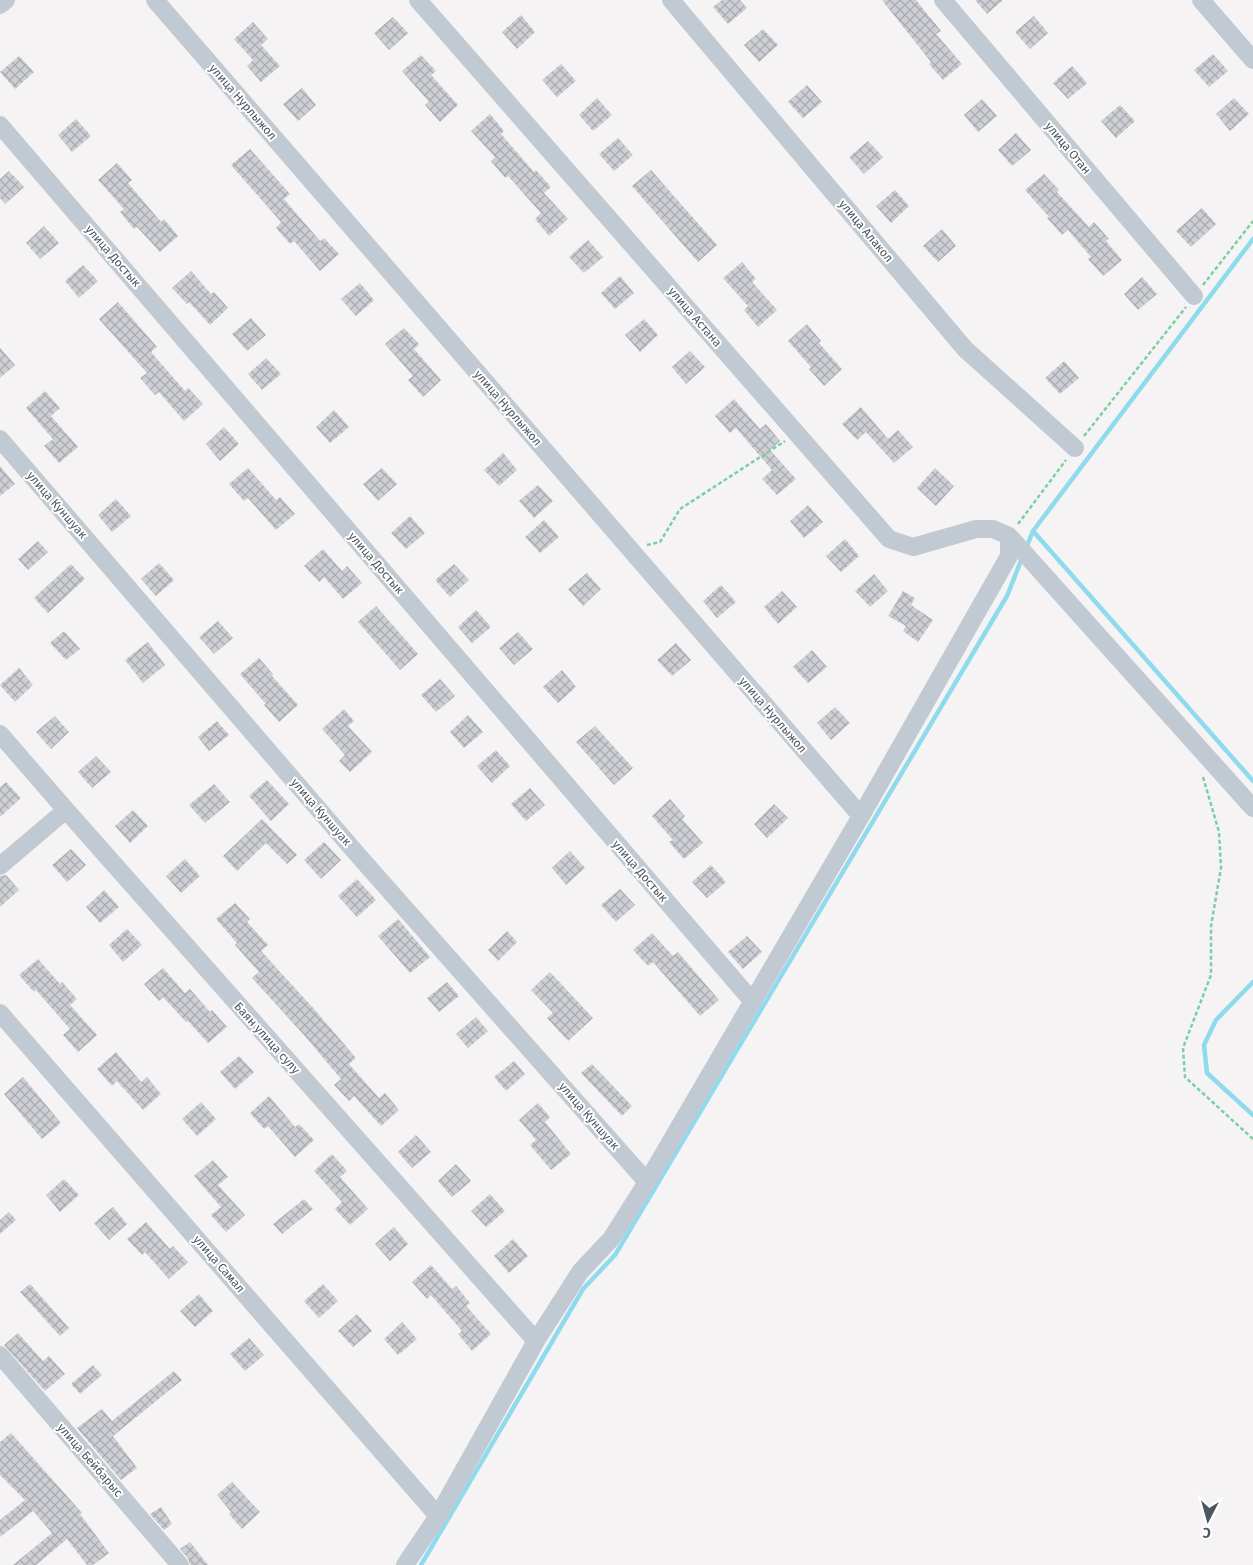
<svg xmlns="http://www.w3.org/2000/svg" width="1253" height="1565" viewBox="0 0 1253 1565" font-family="'Fira Sans',sans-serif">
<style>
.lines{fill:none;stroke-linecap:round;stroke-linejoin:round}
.stream{stroke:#90daee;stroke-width:4.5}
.building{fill:url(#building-cross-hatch)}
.path{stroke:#7ad0a6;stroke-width:2.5;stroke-dasharray:4 2.5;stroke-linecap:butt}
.minor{stroke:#c1cad2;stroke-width:18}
.labels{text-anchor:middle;stroke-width:4;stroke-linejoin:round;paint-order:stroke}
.street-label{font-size:12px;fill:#4a5661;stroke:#fff}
</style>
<defs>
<pattern id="building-cross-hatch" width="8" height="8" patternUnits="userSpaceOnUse" patternTransform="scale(1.25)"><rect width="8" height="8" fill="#cdcfd5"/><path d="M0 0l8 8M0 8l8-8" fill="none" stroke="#a8abb0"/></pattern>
</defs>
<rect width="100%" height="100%" fill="#f5f3f3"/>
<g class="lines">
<path class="stream" d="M1033,531l220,250
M1026,548l7,-17 220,-292
M1253,982l-37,38 -12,25 3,28 46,42
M421,1565l162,-276 32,-34 392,-659 15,-38"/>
</g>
<path class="building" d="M722,0h18l7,8 -19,16 -15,-17z
M882,0h34l25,31 -5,3 26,30 -19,16 -14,-16 2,-2z
M975,0h28l-16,14z
M521,15l14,17 -18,17 -15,-17z
M1034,16l14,17 -18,16 -15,-17z
M393,17l15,16 -19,17 -15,-17z
M253,22l15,17 -7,6 19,21 -19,16 -14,-16 6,-6 -19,-21z
M763,29l15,16 -19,17 -15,-17z
M1213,54l15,17 -19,16 -15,-17z
M421,55l15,16 -5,4 27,30 -18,17 -15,-17 4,-3 -27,-31z
M19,56l15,16 -19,17 -15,-17z
M561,64l15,17 -19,16 -15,-17z
M1072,66l15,17 -19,16 -15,-16z
M807,85l15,17 -19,16 -15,-16z
M302,88l14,17 -18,16 -15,-17z
M597,98l15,17 -19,16 -14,-16z
M1234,98l15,16 -19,17 -14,-17z
M982,99l15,17 -19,16 -14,-17z
M1120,105l15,16 -19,17 -15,-17z
M490,114l14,17 -3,3 33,38 2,-2 15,17 -7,6 24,26 -19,17 -14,-17 6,-6 -33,-37 -3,2 -14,-17 4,-4 -24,-26z
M76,119l15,17 -19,16 -14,-17z
M1016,133l15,17 -19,16 -14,-16z
M618,138l15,17 -19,16 -15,-17z
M868,141l15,16 -19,17 -15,-17z
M250,149l40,45 -6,5 36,42 4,-3 15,16 -19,17 -26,-30 -4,3 -14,-16 5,-6 -50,-57z
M117,163l15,17 -4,3 33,39 3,-3 14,17 -18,16 -23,-25 -3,2 -14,-17 4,-3 -26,-29z
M651,170l66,75 -19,17 -66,-76z
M9,171l15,16 -19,17 -5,-6v-19z
M1044,174l15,16 -2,2 32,35 5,-5 15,17 -3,2 16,19 -19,16 -15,-17 3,-2 -23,-27 -6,5 -15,-17 2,-1 -24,-27z
M895,190l14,16 -18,17 -15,-17z
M1202,208l14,16 -25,23 -15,-16z
M44,226l15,17 -19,16 -14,-16z
M942,229l14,17 -18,16 -15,-16z
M588,240l15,17 -19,16 -15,-16z
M742,262l14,17 -4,3 25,28 -19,17 -14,-17 4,-4 -25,-28z
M83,265l15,16 -19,17 -14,-17z
M191,271l20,23 3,-2 14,16 -18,17 -21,-23 -2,2 -15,-16z
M620,276l14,17 -19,16 -14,-16z
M1142,277l15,17 -19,16 -14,-16z
M360,283l14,17 -18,16 -15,-17z
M118,302l39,45 -6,5 34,39 3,-3 15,16 -19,17 -25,-29 -4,3 -15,-17 7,-5 -48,-54z
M251,318l15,17 -19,16 -15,-17z
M644,319l14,16 -18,17 -15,-17z
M807,324l14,17 -2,2 23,26 -18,17 -15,-17 2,-2 -23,-26z
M404,328l15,16 -5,5 27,31 -18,17 -15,-17 5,-4 -28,-32z
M0,348l15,17 -15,13z
M690,351l15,16 -19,17 -14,-17z
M266,358l15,16 -19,16 -14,-16z
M1064,361l15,17 -19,16 -15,-16z
M45,391l15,17 -9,8 27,31 -19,16 -15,-17 9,-7 -27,-31z
M734,399l26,30 6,-5 14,17 -10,9 26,29 -19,16 -15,-16 10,-9 -36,-42 -6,5 -15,-17z
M861,407l27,32 10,-9 15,17 -19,16 -28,-31 -9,8 -15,-16z
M334,410l15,17 -19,16 -14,-16z
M224,427l15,17 -19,17 -14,-17z
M503,453l14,17 -18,16 -15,-16z
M0,466l15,18 -15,12z
M248,468l28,32 4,-3 15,17 -19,16 -28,-32 -4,3 -15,-17z
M382,468l15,16 -19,17 -15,-17z
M935,468l19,18 -18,20 -19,-18z
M538,485l15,16 -19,17 -15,-17z
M116,499l15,17 -19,16 -14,-17z
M808,505l15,17 -19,16 -14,-17z
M410,516l15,17 -19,16 -15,-16z
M544,520l15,17 -19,16 -15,-16z
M845,539l14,17 -18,16 -15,-16z
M38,541l10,11 -20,18 -10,-11z
M323,549l19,22 5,-5 15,17 -19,16 -19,-22 -5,5 -15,-16z
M159,563l15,17 -18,16 -15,-17z
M71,564l14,15 -37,34 -14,-15z
M454,564l15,16 -19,17 -15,-17z
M587,573l14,16 -18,17 -15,-17z
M874,574l14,17 -18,16 -15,-16z
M721,585l15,17 -19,16 -14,-17z
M782,591l15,16 -19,17 -14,-17z
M903,591l12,7 -4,7 22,15 -15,22 -15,-11 3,-5 -18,-10z
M376,606l42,48 -18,16 -42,-48z
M476,610l15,17 -19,16 -14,-16z
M218,621l15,17 -19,16 -15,-17z
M64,631l16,18 -14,11 -16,-17z
M518,632l15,17 -19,16 -15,-17z
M148,642l17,23 -22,18 -18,-23z
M676,643l15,17 -19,16 -15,-16z
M812,650l15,17 -19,16 -15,-16z
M259,658l14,16 -1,2 26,29 -19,17 -15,-17 2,-1 -26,-30z
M19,668l14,17 -18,17 -15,-17z
M562,670l14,17 -18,16 -15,-16z
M440,679l15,17 -19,16 -15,-17z
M835,707l15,16 -19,17 -14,-17z
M344,709l10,12 -6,5 24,26 -22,20 -11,-11 6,-6 -23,-26z
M468,715l15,17 -19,16 -14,-16z
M55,716l14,16 -18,17 -15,-17z
M217,721l12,14 -20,16 -11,-14z
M595,726l38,42 -19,17 -38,-43z
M496,750l14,16 -18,17 -15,-17z
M96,756l15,16 -19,16 -14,-16z
M267,780l22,24 -18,17 -22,-25z
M6,782l15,16 -21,19v-30z
M214,784l16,18 -25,21 -16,-18z
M530,788l15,17 -19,16 -15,-17z
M670,799l15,17 -3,3 21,24 -19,16 -15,-17 4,-2 -21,-24z
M774,804l14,14 -21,20 -13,-14z
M133,810l15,16 -18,17 -15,-17z
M262,819l35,36 -10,9 -21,-21 -29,28 -14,-15z
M324,842l17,18 -20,19 -17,-19z
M71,849l15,16 -19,17 -15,-17z
M570,851l15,17 -19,17 -14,-17z
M185,859l15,17 -19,17 -15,-17z
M711,865l15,17 -19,16 -15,-16z
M6,875l13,15 -19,17v-31z
M357,879l19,21 -19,17 -19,-21z
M620,889l15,16 -19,17 -15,-17z
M104,890l15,17 -19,16 -14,-16z
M235,903l15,16 -3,3 21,23 -7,6 53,58 42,49 -7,6 30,34 6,-5 14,17 -18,16 -27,-30 -5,5 -15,-16 7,-6 -37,-44 -52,-57 7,-6 -24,-27 2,-2 -21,-24z
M398,919l32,38 -20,16 -32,-37z
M127,929l15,16 -19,17 -14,-17z
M507,931l10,11 -19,19 -10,-11z
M652,933l21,23 5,-4 41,48 -19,16 -47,-54 -5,4 -15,-16z
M747,936l15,16 -19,17 -15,-17z
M38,959l22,25 2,-2 15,17 -7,6 27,30 -19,17 -15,-17 7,-6 -34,-39 -2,2 -15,-17z
M163,968l22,25 5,-4 20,23 2,-2 15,17 -19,16 -20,-22 -2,1 -23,-25 -4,4 -15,-17z
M550,972l43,46 -25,23 -21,-23 6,-5 -22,-23z
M447,982l12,14 -20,16 -12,-14z
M476,1017l12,14 -20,17 -12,-14z
M116,1052l25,30 6,-5 14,17 -18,16 -26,-29 -5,5 -15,-17z
M239,1056l15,16 -19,17 -15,-17z
M514,1061l11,13 -19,17 -12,-14z
M592,1064l40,42 -10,10 -41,-43z
M23,1077l38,46 -19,16 -38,-45z
M269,1096l26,31 4,-3 15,16 -19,17 -27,-31 -4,3 -14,-16z
M201,1102l15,17 -19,17 -15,-17z
M538,1103l12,14 -5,5 26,32 -20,16 -21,-25 6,-5 -17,-20z
M416,1135l15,17 -19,16 -14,-16z
M332,1154l15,17 -7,6 28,32 -18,16 -15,-16 7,-7 -28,-31z
M213,1160l15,17 -10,8 27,30 -19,17 -15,-17 10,-8 -27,-31z
M456,1164l15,17 -19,16 -14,-16z
M64,1179l15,16 -19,17 -14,-17z
M490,1194l15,17 -19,16 -15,-16z
M304,1199l9,10 -31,25 -9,-10z
M113,1207l14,17 -18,16 -15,-17z
M9,1212l7,8 -16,14v-14z
M146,1222l24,27 3,-3 15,16 -19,17 -24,-27 -3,3 -15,-16z
M394,1227l14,17 -18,17 -15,-17z
M513,1239l15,17 -19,17 -15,-17z
M431,1265l21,24 4,-3 14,17 -4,3 25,28 -19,17 -14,-17 4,-3 -31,-36 -4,4 -15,-17z
M30,1284l39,44 -9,8 -40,-44z
M323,1284l15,17 -19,17 -15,-17z
M199,1294l14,17 -18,16 -15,-16z
M357,1314l15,17 -19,16 -15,-16z
M402,1322l15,17 -19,16 -14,-16z
M18,1333l25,28 6,-5 16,18 -20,17 -41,-46z
M249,1338l15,17 -19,16 -15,-17z
M93,1365l9,10 -22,19 -9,-10z
M174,1371l8,9 -69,56 24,32 -16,12 -44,-52 25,-19 10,12z
M11,1433l71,80 -2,1 29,39 -16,12h-6l-20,-26 -31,26h-23l39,-32 -19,-22 -33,26v-17l25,-20 -25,-25v-33z
M232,1482l28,30 -18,17 -13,-15 2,-2 -14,-17z
M161,1507l11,17 -8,6 -14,-16z
M190,1542l18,23h-18l-2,-7 -8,-9z"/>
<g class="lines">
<path class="path" d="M1203,285l50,-64
M1084,436l102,-129
M1018,524l48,-64
M647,545l13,-3 20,-33 105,-68
M1203,777l16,55 2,36 -10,58v49l-28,73 2,29 68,62"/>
<path class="minor" d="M155,0l706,816
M418,0l471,539 24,8 63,-18h17l16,7 244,272
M671,0l294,349 110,99
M943,0l251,296
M1201,0l52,60
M0,5l6,-5
M0,125l753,877
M0,439l357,415 290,328
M0,734l66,76 470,531
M0,866l66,-56
M0,1013l438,503
M0,1355l180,210
M405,1565l33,-49 98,-175 44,-69 31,-33 36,-57 214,-366 148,-260v-20"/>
</g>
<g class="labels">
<g class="street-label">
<text transform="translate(243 102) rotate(49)" y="4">улица Нурлыжол</text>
<text transform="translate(1068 148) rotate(50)" y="4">улица Отан</text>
<text transform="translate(866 231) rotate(50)" y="4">улица Алакол</text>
<text transform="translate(113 256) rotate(49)" y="4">улица Достык</text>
<text transform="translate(695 317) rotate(49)" y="4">улица Астана</text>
<text transform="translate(508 408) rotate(49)" y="4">улица Нурлыжол</text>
<text transform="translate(57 505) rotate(49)" y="4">улица Куншуак</text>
<text transform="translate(376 563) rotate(49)" y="4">улица Достык</text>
<text transform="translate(773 715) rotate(49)" y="4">улица Нурлыжол</text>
<text transform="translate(321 812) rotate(49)" y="4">улица Куншуак</text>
<text transform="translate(640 871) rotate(49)" y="4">улица Достык</text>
<text transform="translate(267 1038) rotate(48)" y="4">Баян улица сулу</text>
<text transform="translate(589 1116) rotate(49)" y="4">улица Куншуак</text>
<text transform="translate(219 1264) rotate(49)" y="4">улица Самал</text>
<text transform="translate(90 1460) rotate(49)" y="4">улица Бейбарыс</text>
</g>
</g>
<g transform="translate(1208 1520) rotate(186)" stroke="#ffffff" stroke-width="4" paint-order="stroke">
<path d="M0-4L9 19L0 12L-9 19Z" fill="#4a5661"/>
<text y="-8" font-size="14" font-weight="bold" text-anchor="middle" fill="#4a5661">С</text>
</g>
</svg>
